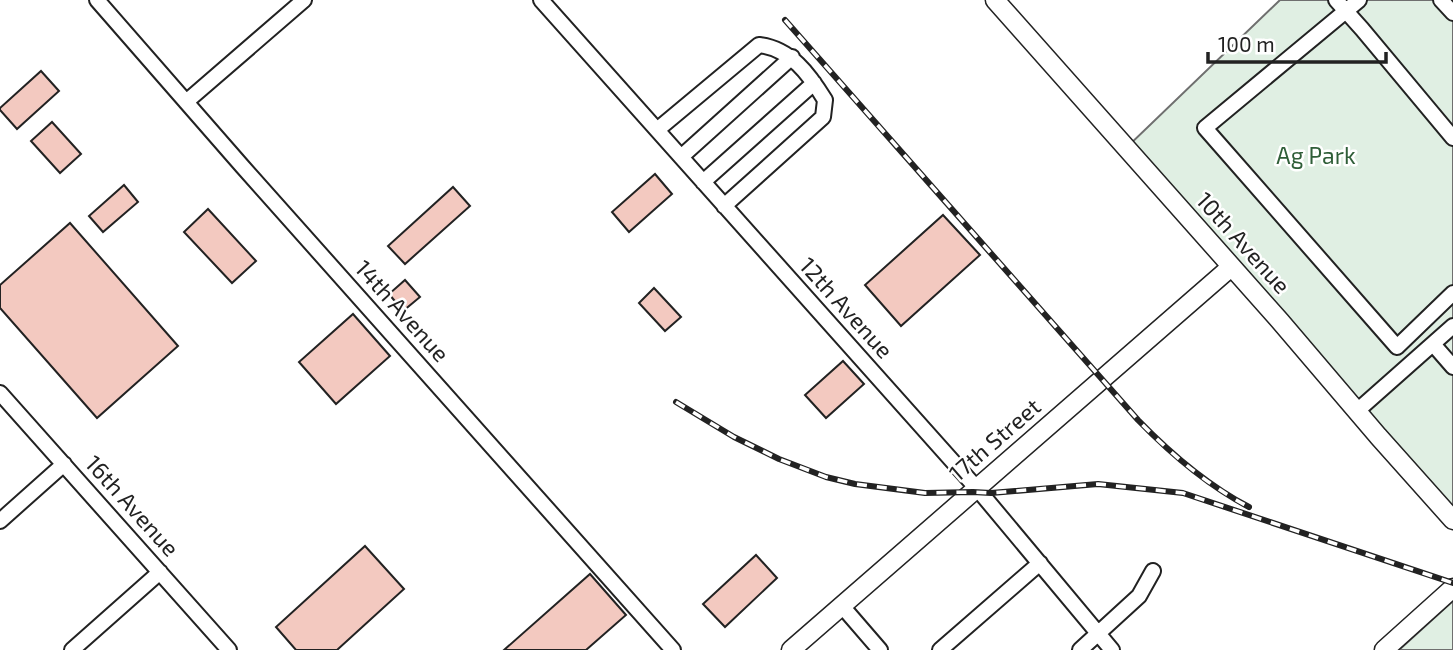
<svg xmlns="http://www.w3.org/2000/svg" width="1453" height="650" viewBox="0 0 1453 650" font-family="'Exo 2',sans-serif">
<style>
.green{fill:#e0efe3;stroke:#6f6f6f;stroke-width:2}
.building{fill:#f3c9c0;stroke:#222;stroke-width:2}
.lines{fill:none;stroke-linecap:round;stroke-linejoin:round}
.minor-casing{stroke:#222;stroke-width:18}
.major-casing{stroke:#222;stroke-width:21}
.minor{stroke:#fff;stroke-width:14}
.major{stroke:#fff;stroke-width:18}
.rail-casing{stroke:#222;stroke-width:6}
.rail{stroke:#fff;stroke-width:3.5;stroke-dasharray:10;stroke-linecap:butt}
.labels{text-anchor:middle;stroke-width:5;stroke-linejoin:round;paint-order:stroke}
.park-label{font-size:23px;fill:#2f5e38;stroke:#fff}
.street-label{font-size:23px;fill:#222;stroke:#fff}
</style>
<rect width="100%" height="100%" fill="#fff"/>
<path class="green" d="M1280,0h173v520l-327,-372z
M1453,601v49h-54z"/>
<path class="building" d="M41,71l18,20 -42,38 -17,-19v-2z
M52,122l29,32 -21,19 -29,-32z
M655,174l17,20 -43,38 -17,-20z
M124,185l14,17 -35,30 -14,-16z
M453,187l17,19 -65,58 -17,-18z
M208,209l48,52 -24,22 -48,-51z
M943,215l37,40 -79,71 -36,-41z
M70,223l108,123 -81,72 -97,-110v-23z
M405,280l15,17 -17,14 -14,-17z
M654,288l27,29 -16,14 -26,-28z
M353,314l37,42 -54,48 -37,-42z
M843,361l21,23 -38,34 -21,-23z
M365,546l39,43 -67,61h-41l-20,-23z
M756,555l21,23 -52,49 -22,-23z
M590,574l36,41 -40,35h-82z"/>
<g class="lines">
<g class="minor-casing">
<path id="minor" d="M97,0l145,166 431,484
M541,0l439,492 132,158
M1336,0l26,29 91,109
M1359,0l-154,128 192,219 56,-54
M1441,0l12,13
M186,102l118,-102
M657,130l102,-85c32,4 50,29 66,55l-2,17 -99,89
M681,157l111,-100
M703,182l111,-99
M1433,344l20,23
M0,393l229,257
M1357,411l96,-85
M0,521l64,-57
M842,606l38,44
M72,650l88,-78
M940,650l100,-87
M1080,650l59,-54 14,-25"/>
</g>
<g class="major-casing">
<path id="major" d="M995,0l285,321 98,115 75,84
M791,650l440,-383
M1384,650l69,-62"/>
</g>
<use href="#minor" class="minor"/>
<use href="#major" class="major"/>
<g class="rail-casing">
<path id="rail" d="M785,20l353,400c33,34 69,65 111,87
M676,402l58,35 45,22 47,18 29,7 70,9 48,-1 18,1 107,-9 85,9 270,90"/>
</g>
<use href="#rail" class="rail"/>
</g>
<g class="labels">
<g class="park-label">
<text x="1316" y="164">Ag Park</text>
</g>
<g class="street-label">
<text transform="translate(1243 243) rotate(48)" y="8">10th Avenue</text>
<text transform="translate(846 308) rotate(48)" y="8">12th Avenue</text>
<text transform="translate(402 311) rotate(48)" y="8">14th Avenue</text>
<text transform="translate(995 440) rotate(-41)" y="8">17th Street</text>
<text transform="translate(132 506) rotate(48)" y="8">16th Avenue</text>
</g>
</g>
<path d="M1208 52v10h178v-10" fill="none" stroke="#222222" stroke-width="3.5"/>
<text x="1218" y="52" font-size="21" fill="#222222" stroke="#ffffff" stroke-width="5" paint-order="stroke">100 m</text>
</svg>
